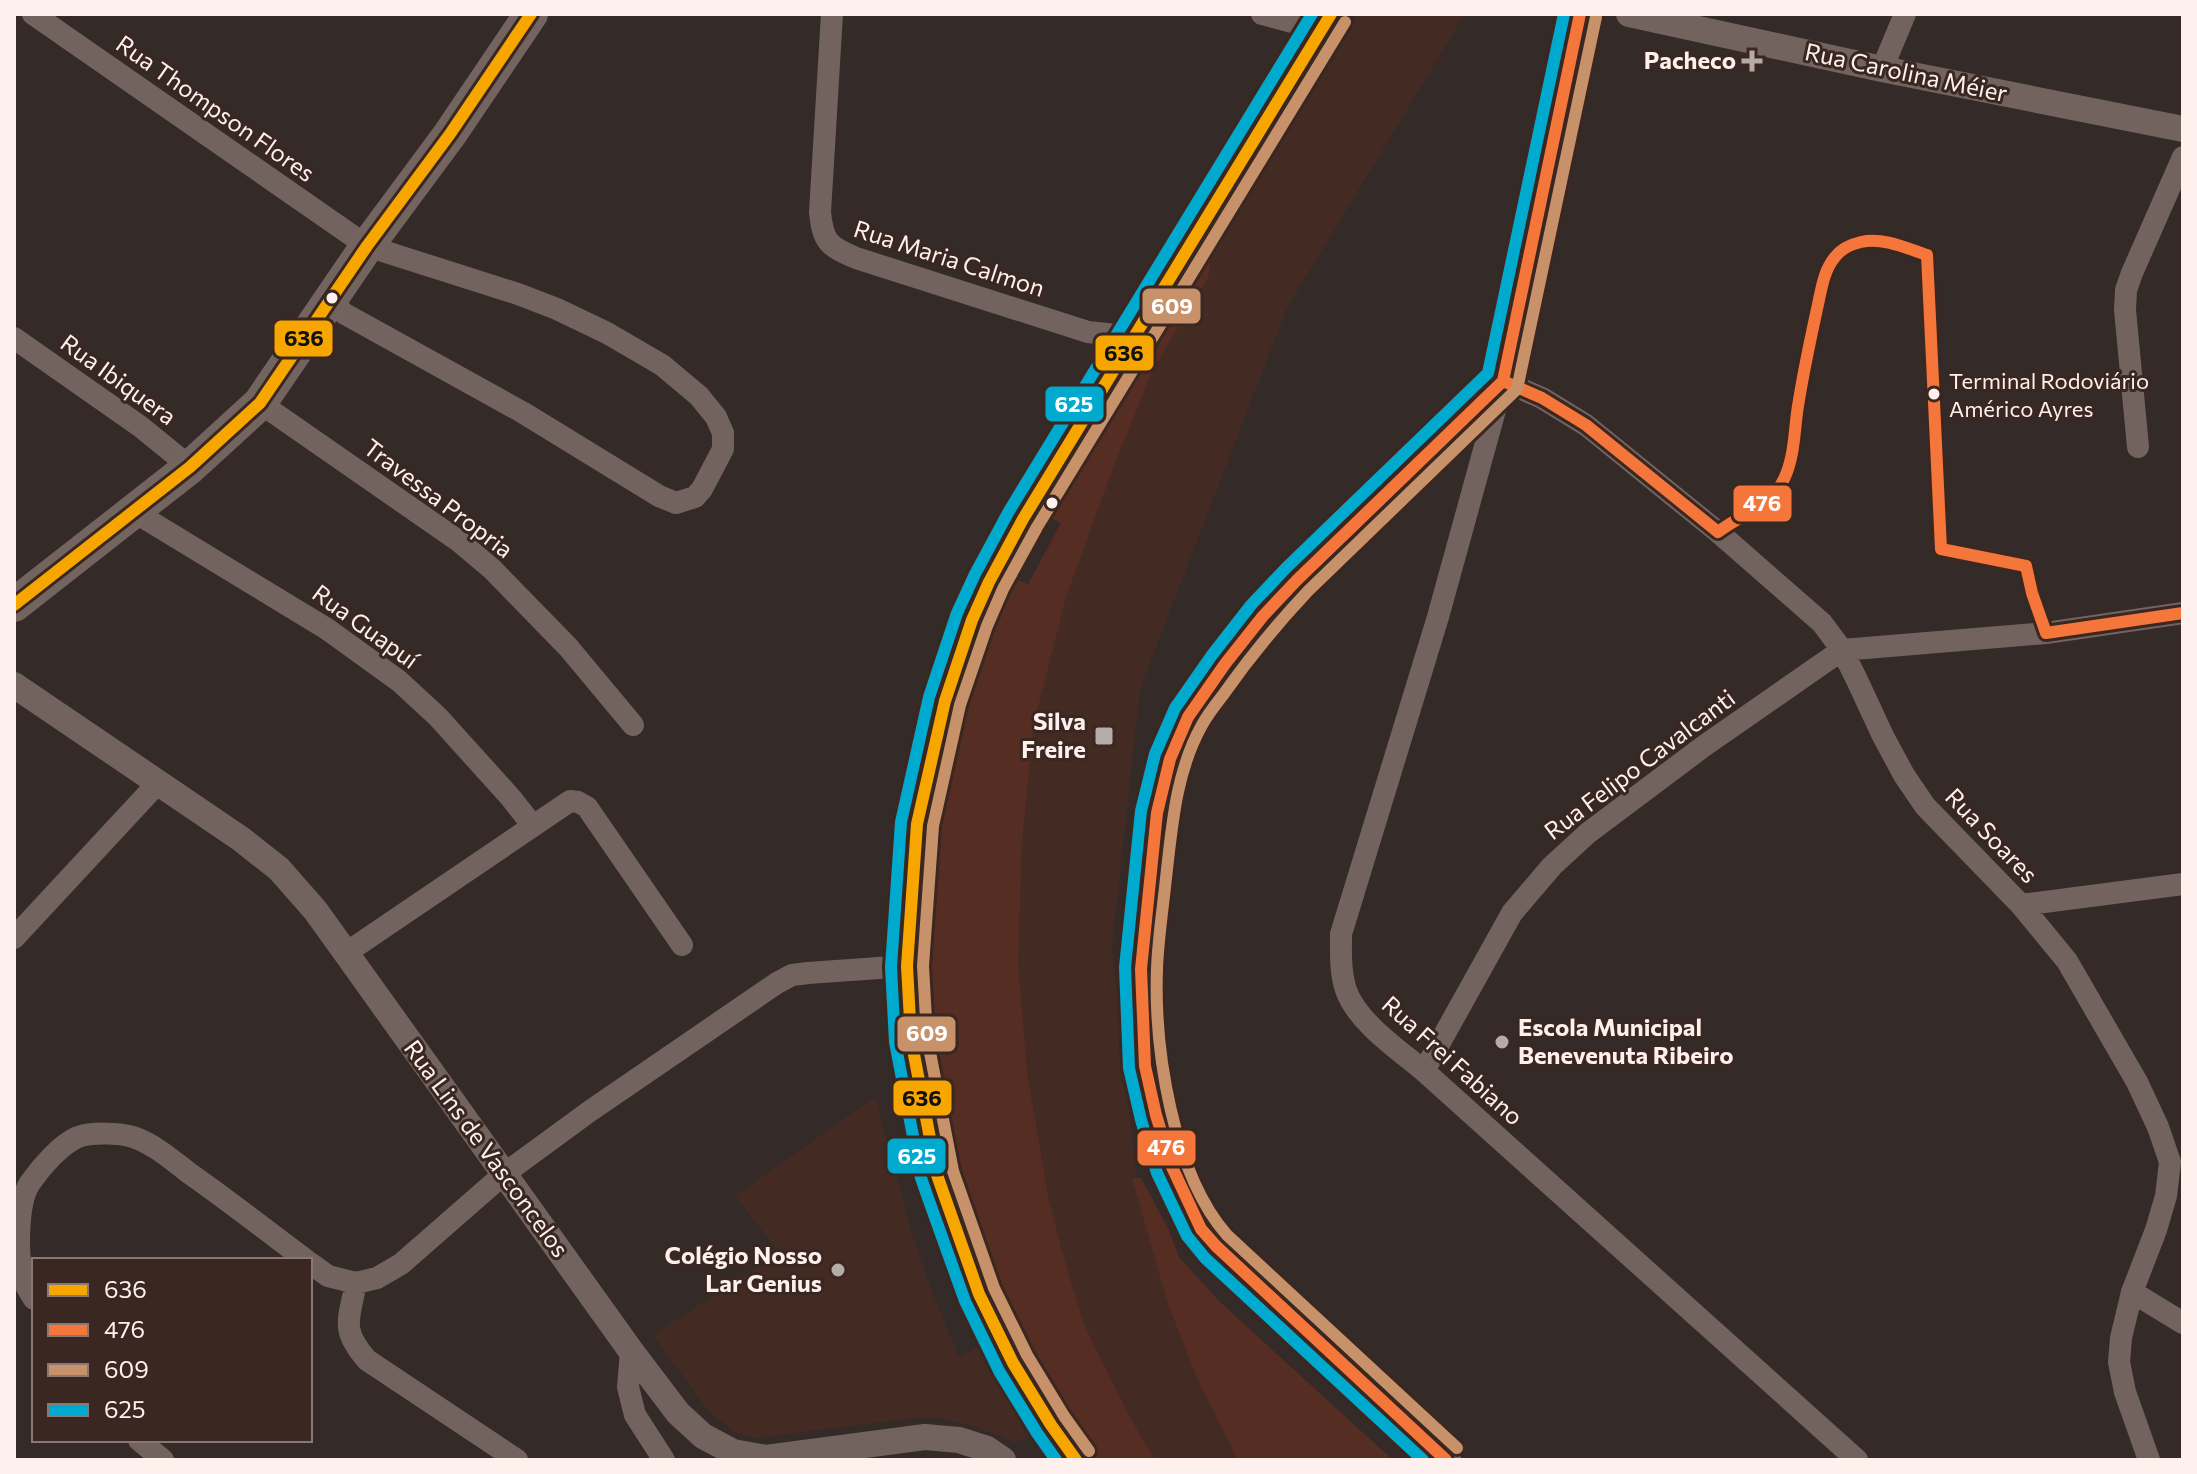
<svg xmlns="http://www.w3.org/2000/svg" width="2197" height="1474" viewBox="0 0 2197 1474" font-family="Commissioner,sans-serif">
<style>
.built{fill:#432b24}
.green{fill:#552d22}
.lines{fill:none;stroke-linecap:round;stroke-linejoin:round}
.minor{stroke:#73635e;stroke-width:22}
.tertiary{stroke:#73635e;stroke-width:26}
.secondary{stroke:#77665f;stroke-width:30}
.primary{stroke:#74645f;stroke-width:34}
.bus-1-casing{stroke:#3a2721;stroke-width:18}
.bus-2-casing{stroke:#3a2721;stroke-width:18}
.bus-3-casing{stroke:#3a2721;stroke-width:18}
.bus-4-casing{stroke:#3a2721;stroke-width:18}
.bus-1{stroke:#f7a600;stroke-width:12}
.bus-2{stroke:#f5763a;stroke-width:12}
.bus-3{stroke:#c7916a;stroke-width:12}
.bus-4{stroke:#00a9ce;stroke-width:12}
.poi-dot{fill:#b7aba8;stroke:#3a2721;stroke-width:3}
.bus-dot{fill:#fef1ed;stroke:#3a2721;stroke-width:3}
.labels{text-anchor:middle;stroke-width:6;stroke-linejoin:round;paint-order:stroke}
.bus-label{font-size:22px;fill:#fef1ed;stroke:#3a2721;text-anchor:start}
.poi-label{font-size:24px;font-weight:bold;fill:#fef1ed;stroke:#3a2721;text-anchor:end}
.street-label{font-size:24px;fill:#fef1ed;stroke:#3a2721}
.line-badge{stroke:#3a2721;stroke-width:3}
.badge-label{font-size:22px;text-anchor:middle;font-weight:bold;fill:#fff}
.pale-badge-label{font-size:22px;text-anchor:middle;font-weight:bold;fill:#111}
</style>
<rect width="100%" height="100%" fill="#342a27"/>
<path class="built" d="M1357,14h108l-178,294 -147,381 -28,258 24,229 68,169 84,115h-191l-46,-67 -47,-91 -27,-67 -23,-66 -20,-126 -5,-62v-63l8,-91 18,-92 52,-153 6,-3 15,5 33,-61 -14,-7z
M875,1097l38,140 18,52 28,68 18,-10 51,89 -12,7 -42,-17 -34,-8h-24l-159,20 -21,-5 -27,-21 -56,-77 126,-83 -44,-56z"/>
<path class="green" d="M1214,244l-6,34 -54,89 -41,101 -47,129 -32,126 -12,117 -4,122 9,110 21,125 13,51 23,77 40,81 30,54h-56l-85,-141 -57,-145 -27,-193 8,-154 34,-141 36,-104 6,-3 15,5 33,-61 -14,-7z
M1132,1178h9l27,50 11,29 41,45 173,158h-155l-41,-82 -29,-74z"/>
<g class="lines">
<path class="minor" d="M33,14l334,232 151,48 39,15 50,24 55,32 37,31 17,21 7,16v16l-21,40 -7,8 -19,6 -17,-7 -137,-84 -177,-98 -15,-12
M832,14l-12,198c3,30 8,34 36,46l232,74 28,3 23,-8
M1262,14l59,16
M1882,69l23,-55
M14,338l127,89 49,40
M260,403l200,139 32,27 76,78 65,78
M2138,447l-13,-137 1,-20 6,-17 51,-116
M133,511l194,118 72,52 39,36 73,81 22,28
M2021,905l162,-21
M14,938l143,-154
M346,953l224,-152 8,1 9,5 95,138
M1424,1071l88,-158 40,-47 36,-33 116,-87 138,-96 204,-17 137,-20
M310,1263l18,13 28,7 21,-5 24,-14 103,-90 86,-63 187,-128 15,-8 16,-2 99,-7
M356,1283c-7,37 -16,46 11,77l150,100
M2132,1292l51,31
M34,1299c-4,-6 -9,-14 -11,-21 -6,-23 -6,-76 7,-95 11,-16 31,-39 48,-46 14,-5 42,-4 55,0 21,7 39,23 56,36 40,28 78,58 117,87
M631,1351l-3,36 7,28 29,45
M139,1440l24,20
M1857,1460l-433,-389c-25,-21 -67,-49 -78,-81 -6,-18 -5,-37 -5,-56l97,-317 65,-236 39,17 44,27 132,107 104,91 20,27 14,28 27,58 21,39 21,31 96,99 46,56 70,121 21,45 12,35 -4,34 -10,34 -24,62 -11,46 -2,24 6,30 24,68"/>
<path class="tertiary" d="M1629,14l253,55 301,60
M14,685l227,154 38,30 36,41 31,43 285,398 47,62 25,23 30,16 33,6 159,-21 34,3 28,9 16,11"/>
<path class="secondary" d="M1446,1460l-230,-214 -15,-17 -13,-25 -16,-37 -16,-52 -11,-49 -4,-97 16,-156 13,-54 18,-42 37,-53 38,-48 34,-36 206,-199 77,-367"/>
<path class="primary" d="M14,605l176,-138 70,-64 107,-157 83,-112 81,-120
M1076,1460l-25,-35 -38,-62 -34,-69 -36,-101 -6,-18 -26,-136 -4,-73 10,-142 28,-123 27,-81 17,-38 34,-63 308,-505"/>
<g class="bus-1-casing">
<path id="bus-1" d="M14,605l176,-138 70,-64 107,-157 83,-112 81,-120
M1076,1460l-25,-35 -38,-62 -34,-69 -42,-119 -26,-136 -4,-73 10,-142 28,-123 27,-81 17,-38 34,-63 308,-505"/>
</g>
<g class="bus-2-casing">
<path id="bus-2" d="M1503,381l39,17 44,27 132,107c22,-17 54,-27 66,-53 11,-23 10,-49 14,-73 5,-32 12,-65 19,-97 4,-17 6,-38 18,-52 6,-8 17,-13 26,-15 22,-5 45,6 66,13l14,294 85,17 6,27 14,40 137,-20
M1446,1460l-230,-214 -15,-17 -29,-62 -16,-52 -11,-49 -4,-97 16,-156 13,-54 18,-42 37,-53 38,-48 34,-36 206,-199 77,-367"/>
</g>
<g class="bus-3-casing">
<path id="bus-3" d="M1457,1448l-230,-213c-54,-61 -73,-186 -70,-266 1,-30 6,-61 9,-91 6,-52 10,-107 36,-153 6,-11 14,-21 21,-30 26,-37 54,-71 85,-104l209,-202 79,-372
M1089,1451l-25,-35 -37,-61 -33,-67 -41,-117 -26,-134 -4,-71 10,-140 27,-121 27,-79 16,-37 34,-62 308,-505"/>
</g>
<g class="bus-4-casing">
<path id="bus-4" d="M1056,1460l-19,-27 -38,-62 -34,-70 -37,-103 -7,-20 -26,-136 -4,-75 10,-145 28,-125 28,-84 18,-39 34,-63 303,-497
M1423,1460l-218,-202 -18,-22 -30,-63 -16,-53 -12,-52 -4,-101 16,-156 14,-57 20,-46 37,-53 39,-50 35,-37 202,-195 76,-359"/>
</g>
<use href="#bus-1" class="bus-1"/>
<use href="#bus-2" class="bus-2"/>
<use href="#bus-3" class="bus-3"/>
<use href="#bus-4" class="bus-4"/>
</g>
<g class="poi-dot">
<path d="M1748 49h8v8h8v8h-8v8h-8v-8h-8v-8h8z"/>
<rect x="1094" y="726" width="20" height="20" rx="4"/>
<circle cx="1502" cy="1042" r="8"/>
<circle cx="838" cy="1270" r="8"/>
</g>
<g class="bus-dot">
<circle cx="332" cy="298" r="7"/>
<circle cx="1934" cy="394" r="7"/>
<circle cx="1052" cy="503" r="7"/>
</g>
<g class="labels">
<g class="bus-label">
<text x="1949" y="389">Terminal Rodoviário<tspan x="1949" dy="28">Américo Ayres</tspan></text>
</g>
<g class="poi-label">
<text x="1736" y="69">Pacheco</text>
<text x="1086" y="730">Silva<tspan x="1086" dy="28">Freire</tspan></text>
<text x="1518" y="1036" text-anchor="start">Escola Municipal<tspan x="1518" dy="28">Benevenuta Ribeiro</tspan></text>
<text x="822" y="1264">Colégio Nosso<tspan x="822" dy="28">Lar Genius</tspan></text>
</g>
<g class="street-label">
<text transform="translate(1906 73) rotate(12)" y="8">Rua Carolina Méier</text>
<text transform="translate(215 109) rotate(35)" y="8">Rua Thompson Flores</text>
<text transform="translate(949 259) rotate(18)" y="8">Rua Maria Calmon</text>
<text transform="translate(118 380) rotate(36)" y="8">Rua Ibiquera</text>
<text transform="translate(438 499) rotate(37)" y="8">Travessa Propria</text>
<text transform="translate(365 627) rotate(36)" y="8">Rua Guapuí</text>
<text transform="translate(1640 765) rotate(-37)" y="8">Rua Felipo Cavalcanti</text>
<text transform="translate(1991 836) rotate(46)" y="8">Rua Soares</text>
<text transform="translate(1452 1061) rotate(42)" y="8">Rua Frei Fabiano</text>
<text transform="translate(486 1149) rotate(54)" y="8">Rua Lins de Vasconcelos</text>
</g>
</g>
<g class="line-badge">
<rect x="1141" y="287" width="61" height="38" rx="8" fill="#c7916a"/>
<rect x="273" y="319" width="61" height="39" rx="8" fill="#f7a600"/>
<rect x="1094" y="334" width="61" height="38" rx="8" fill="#f7a600"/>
<rect x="1044" y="385" width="61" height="38" rx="8" fill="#00a9ce"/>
<rect x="1732" y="484" width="61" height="39" rx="8" fill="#f5763a"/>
<rect x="896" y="1015" width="61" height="38" rx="8" fill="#c7916a"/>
<rect x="892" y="1079" width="61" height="38" rx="8" fill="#f7a600"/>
<rect x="1136" y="1129" width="61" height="38" rx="8" fill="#f5763a"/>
<rect x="886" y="1137" width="61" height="38" rx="8" fill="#00a9ce"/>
</g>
<g class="badge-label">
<text x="1172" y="314">609</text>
<text x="1074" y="412">625</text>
<text x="1762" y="511">476</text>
<text x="927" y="1041">609</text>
<text x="1166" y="1155">476</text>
<text x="917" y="1164">625</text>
</g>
<g class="pale-badge-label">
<text x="304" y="346">636</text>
<text x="1124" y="361">636</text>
<text x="922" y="1106">636</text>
</g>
<rect width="2197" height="1474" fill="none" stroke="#fef1ed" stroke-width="32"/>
<rect x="32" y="1258" width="280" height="184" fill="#3a2721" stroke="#887873" stroke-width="2"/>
<rect x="48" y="1284" width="40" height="12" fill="#f7a600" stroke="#887873" stroke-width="2"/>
<text x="104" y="1298" font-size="24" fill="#fef1ed">636</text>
<rect x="48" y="1324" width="40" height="12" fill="#f5763a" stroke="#887873" stroke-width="2"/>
<text x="104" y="1338" font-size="24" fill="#fef1ed">476</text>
<rect x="48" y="1364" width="40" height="12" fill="#c7916a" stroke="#887873" stroke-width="2"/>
<text x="104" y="1378" font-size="24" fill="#fef1ed">609</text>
<rect x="48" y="1404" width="40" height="12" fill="#00a9ce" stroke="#887873" stroke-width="2"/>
<text x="104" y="1418" font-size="24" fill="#fef1ed">625</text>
</svg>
